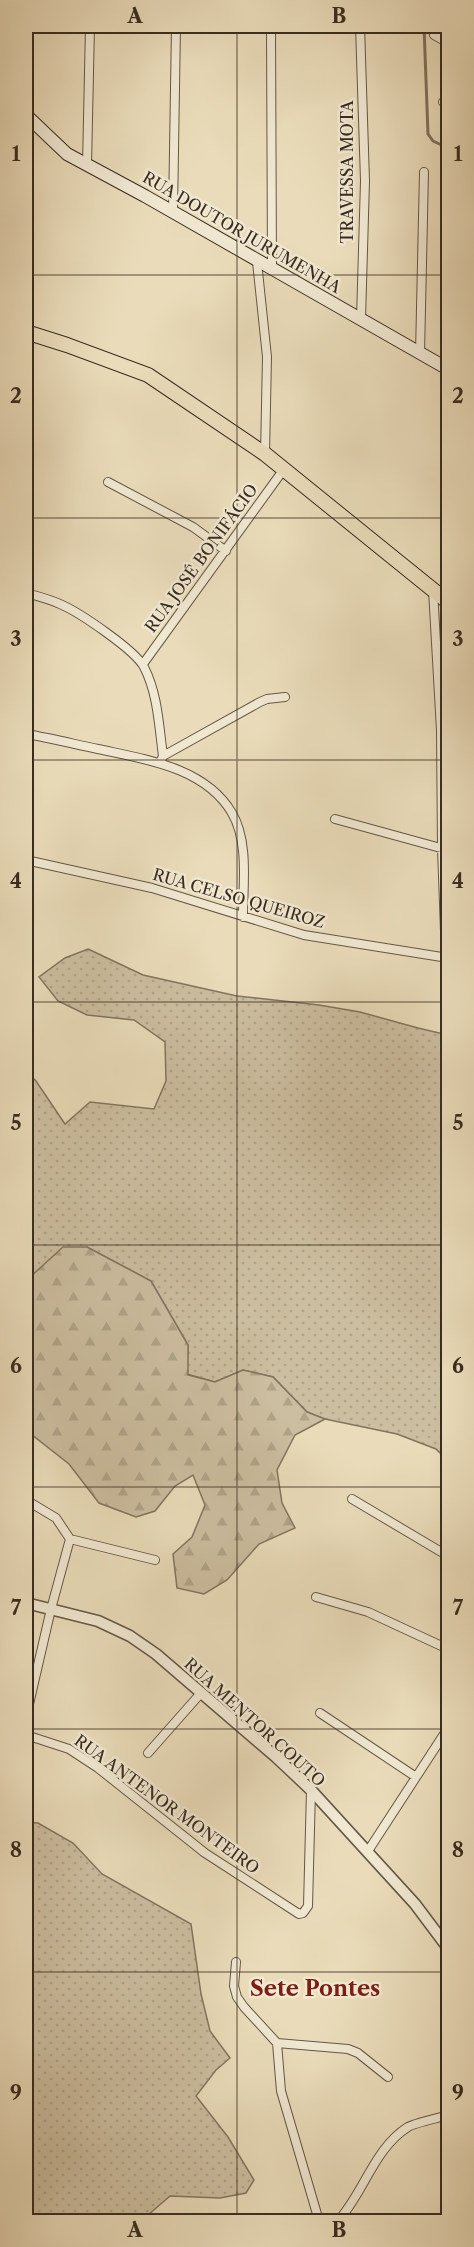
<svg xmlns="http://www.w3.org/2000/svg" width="474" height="2247" viewBox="0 0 474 2247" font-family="'Libre Caslon Text',serif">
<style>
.green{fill:url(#green-dots);stroke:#827560;stroke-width:1.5}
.forest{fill:url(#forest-firs);stroke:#827560;stroke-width:1.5}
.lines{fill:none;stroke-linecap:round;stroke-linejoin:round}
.stream{stroke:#7e725c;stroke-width:3}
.minor-casing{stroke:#645846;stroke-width:10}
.tertiary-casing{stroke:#645846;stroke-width:13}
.secondary-casing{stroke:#382c1f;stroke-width:14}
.primary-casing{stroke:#382c1f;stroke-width:16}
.minor{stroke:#f1e8d2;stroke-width:8}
.tertiary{stroke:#f1e8d2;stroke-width:10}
.secondary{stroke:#f1e8d2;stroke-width:12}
.primary{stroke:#eadcba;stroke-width:14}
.grid{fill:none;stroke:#382c1f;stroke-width:1.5;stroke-opacity:0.55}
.labels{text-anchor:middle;stroke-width:5;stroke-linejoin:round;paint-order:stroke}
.street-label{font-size:16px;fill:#382c1f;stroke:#f1e8d2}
.district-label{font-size:22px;font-weight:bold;fill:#7a1f14;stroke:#f1e8d2}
.neatline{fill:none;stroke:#382c1f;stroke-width:2}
.grid-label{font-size:20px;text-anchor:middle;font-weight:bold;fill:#382c1f}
</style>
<defs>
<pattern id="green-dots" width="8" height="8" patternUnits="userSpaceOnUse" patternTransform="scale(1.5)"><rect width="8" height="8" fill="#ccbea0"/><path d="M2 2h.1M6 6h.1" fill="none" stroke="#b0a389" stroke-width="1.8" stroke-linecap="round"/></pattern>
<pattern id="forest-firs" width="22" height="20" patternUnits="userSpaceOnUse" patternTransform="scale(1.5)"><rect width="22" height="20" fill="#ccbea0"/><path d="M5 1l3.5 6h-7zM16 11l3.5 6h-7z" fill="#b0a389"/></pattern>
</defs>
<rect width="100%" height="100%" fill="#eadcba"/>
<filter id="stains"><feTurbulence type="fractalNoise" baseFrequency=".00333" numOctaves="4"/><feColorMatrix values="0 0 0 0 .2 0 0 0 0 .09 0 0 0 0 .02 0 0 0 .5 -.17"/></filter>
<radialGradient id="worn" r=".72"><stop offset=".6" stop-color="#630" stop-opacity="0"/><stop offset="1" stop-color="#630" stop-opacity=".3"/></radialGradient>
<path class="green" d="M88,949l55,26 94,21 82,9 41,7 58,16 30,7v426l-12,-12 -39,-15 -72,-15 -18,-7 -34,-35 -30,-7 -28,12 -28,-8 1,-29 -37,-64 -64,-34 -59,32 -2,7v-146l7,-21 -7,-8v-40l10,10 29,43 25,-22 64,7 12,-28 -1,-39 -31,-22 -47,-5 -29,-14 -19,-24 26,-19z
M26,1822l12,1 35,20 29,31 89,50 10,70 9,37 20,27 -14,12 -20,26 32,41 26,43 -8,13 -26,5 -50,-2 -29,25h-115z"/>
<path class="forest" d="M63,1247h24l64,34 37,64v30l27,7 28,-12 30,7 34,35 18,7 -30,16 -18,35 5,33 13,25 -36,16 -32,36 -23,14 -27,-6 -4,-34 19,-17 13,-32 -12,-30 -18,11 -20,25 -19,6 -37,-14 -30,-39 -37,-29 -6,3v-152l2,-7z"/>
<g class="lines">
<path class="stream" d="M424,26l4,108 5,7 15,7"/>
<g class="minor-casing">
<path id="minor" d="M271,26l1,244
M360,26l5,155 -4,138
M434,35l14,8
M443,102l5,3
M87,165l3,-139
M173,212l3,-186
M257,262l10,95 -2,97
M420,354l4,-182
M445,367l3,-30
M108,482l85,45 33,24
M433,590l8,140 1,119 4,109
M26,593c11,3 23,6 34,11 19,8 75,46 84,63 14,27 15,60 19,89l-3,7
M143,664l141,-195
M26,734c24,4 48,10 72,15 46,10 107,18 134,64 17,29 11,71 11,104
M163,756l97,-54 7,-3 18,-2
M335,819l113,31
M26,860l126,28 152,47 144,23
M352,1499l96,57
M26,1500l30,18 14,21 85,21
M316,1597l52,15 80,37
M320,1713l96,64
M26,1717l25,-108 19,-70
M26,1735l43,14 29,19 107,85 94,61 4,-1 5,-7 3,-116
M148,1753l53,-60
M368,1851l80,-123
M236,1962l-2,24 3,11 7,10 33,36 4,48 36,123v8
M277,2043l71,6 10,4 30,24
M337,2222c26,-27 37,-74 71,-95 6,-4 31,-9 40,-12"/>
</g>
<g class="tertiary-casing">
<path id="tertiary" d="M26,1603l72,18 32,15 26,18 120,103 35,33 104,114 33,44"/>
</g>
<g class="secondary-casing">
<path id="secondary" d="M26,115l41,39 78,42 303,173"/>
</g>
<g class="primary-casing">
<path id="primary" d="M26,332l41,13 81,30 117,79 183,148"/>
</g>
<use href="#minor" class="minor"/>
<use href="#tertiary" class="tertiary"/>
<use href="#secondary" class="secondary"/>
<use href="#primary" class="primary"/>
</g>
<path class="grid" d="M237,26v2196M26,275h422M26,518h422M26,760h422M26,1002h422M26,1245h422M26,1487h422M26,1729h422M26,1972h422"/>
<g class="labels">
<g class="street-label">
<text transform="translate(347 172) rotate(-90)" y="6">TRAVESSA MOTA</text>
<text transform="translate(242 232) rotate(30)" y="6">RUA DOUTOR JURUMENHA</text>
<text transform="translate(201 558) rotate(-54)" y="6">RUA JOSÉ BONIFÁCIO</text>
<text transform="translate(239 898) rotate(16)" y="6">RUA CELSO QUEIROZ</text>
<text transform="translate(255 1722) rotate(42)" y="6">RUA MENTOR COUTO</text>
<text transform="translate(167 1804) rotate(36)" y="6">RUA ANTENOR MONTEIRO</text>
</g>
<g class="district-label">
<text x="315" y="1996">Sete Pontes</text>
</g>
</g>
<rect width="474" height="2247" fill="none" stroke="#eadcba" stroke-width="66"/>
<rect x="33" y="33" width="408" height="2181" class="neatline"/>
<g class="grid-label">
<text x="135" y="23">A</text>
<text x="339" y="23">B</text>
<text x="16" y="161">1</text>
<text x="458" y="161">1</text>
<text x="16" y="403">2</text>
<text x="458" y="403">2</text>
<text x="16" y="646">3</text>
<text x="458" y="646">3</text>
<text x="16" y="888">4</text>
<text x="458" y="888">4</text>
<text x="16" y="1130">5</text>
<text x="458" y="1130">5</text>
<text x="16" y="1373">6</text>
<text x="458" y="1373">6</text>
<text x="16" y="1615">7</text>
<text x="458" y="1615">7</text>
<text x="16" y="1857">8</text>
<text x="458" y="1857">8</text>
<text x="16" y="2100">9</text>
<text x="458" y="2100">9</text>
<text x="135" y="2237">A</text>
<text x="339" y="2237">B</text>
</g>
<rect width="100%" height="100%" filter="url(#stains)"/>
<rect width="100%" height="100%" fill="url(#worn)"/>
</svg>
